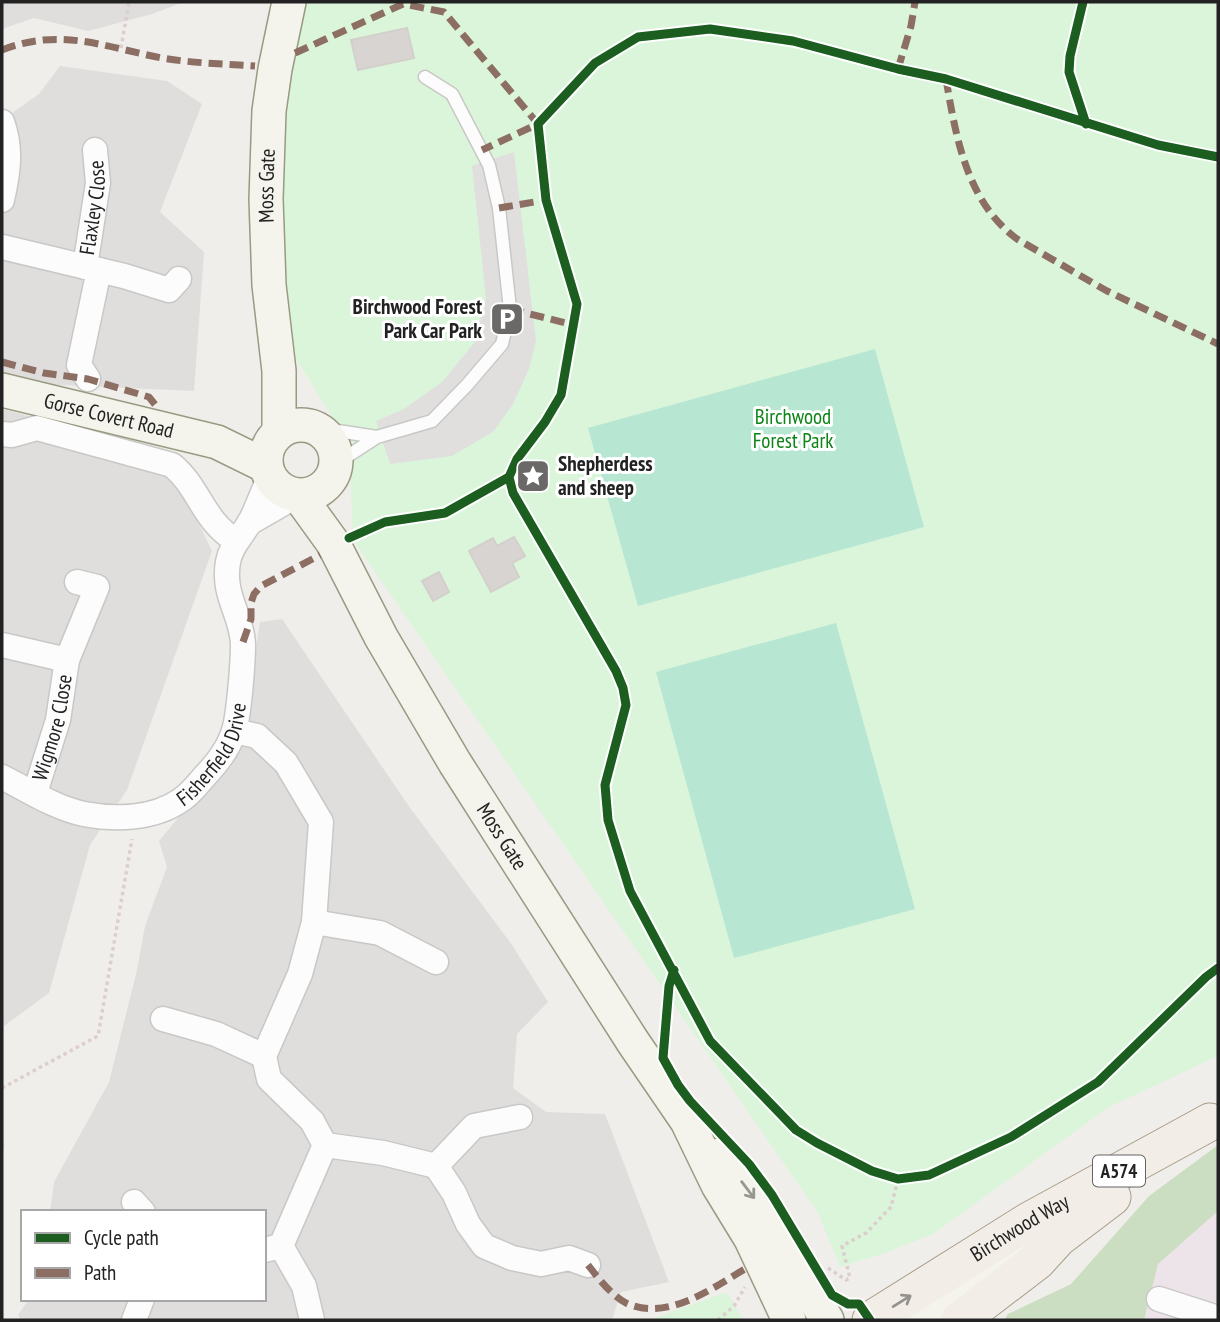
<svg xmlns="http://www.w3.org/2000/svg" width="1220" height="1322" viewBox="0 0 1220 1322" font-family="'PT Sans Narrow',sans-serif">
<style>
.residential{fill:#dfdedc}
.industrial{fill:#ede4e9}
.forest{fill:#cbdec1}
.park{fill:#daf5da}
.pitch{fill:#b7e6d2}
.parking{fill:#e0dfde}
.building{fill:#d7d4d2;stroke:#d3d0cc;stroke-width:2}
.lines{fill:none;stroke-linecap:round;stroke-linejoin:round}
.lane-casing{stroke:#c9c8c7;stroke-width:15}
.street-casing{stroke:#c9c8c7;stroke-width:27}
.secondary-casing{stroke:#999a82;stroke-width:36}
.primary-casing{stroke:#a79c86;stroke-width:39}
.path{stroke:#dccecd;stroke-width:3.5;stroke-dasharray:3.5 3.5;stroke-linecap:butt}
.lane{stroke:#fdfcfc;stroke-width:12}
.street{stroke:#fdfcfc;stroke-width:24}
.secondary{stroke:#f4f4ed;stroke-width:33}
.primary{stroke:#f3ede7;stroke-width:37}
.quiet{stroke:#8d6e63;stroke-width:7;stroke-dasharray:14 7;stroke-linecap:butt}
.cycleway-casing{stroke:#fff;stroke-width:13}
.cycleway{stroke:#1b5e20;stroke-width:9}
.oneway{stroke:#969692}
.oneway2{stroke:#95928e}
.labels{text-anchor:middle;stroke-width:6;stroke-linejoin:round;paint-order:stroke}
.shield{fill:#fff;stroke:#646464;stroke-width:2}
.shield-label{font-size:19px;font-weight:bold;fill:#222}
.street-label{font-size:21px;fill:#222;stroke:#fff}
.poi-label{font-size:21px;font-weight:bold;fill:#222;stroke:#fff;text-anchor:end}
.park-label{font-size:21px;fill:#0c8416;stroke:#fff}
</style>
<rect width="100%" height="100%" fill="#f0eeeb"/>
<path class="residential" d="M2,2h182l-32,12 -64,17 -54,-13 -32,11z
M60,66l107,15 35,23 -42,108 44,40 -10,139 -155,-7 -37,-9v-255l37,-26z
M2,409l97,26 74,42 18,30 21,44 -85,239 -37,55 -41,148 -45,33v122l-2,5z
M282,619l126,186 104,140 36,57 -31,32 -4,54 33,24 59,2 64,168 -48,10 -9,28h-591l-3,-5 11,-16h235v-87h-214l4,-30 55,-100 28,-112 8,-44 22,-59 -8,-26 30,-36 58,-98 13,-85z"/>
<path class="industrial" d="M1218,1182v138h-90l8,-46z"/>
<path class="forest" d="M1218,1145v66l-60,53 -14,56h-140l4,-6 63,-30 78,-88z"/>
<path class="park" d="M300,2h918v1054l-109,51 -176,127 -48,19 -45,14 -22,-54 -465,-673 -3,-74 -19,-51 -35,-56 -11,-79 -2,-85 4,-88z
M727,1292l16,28h-94z"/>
<path class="pitch" d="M875,349l49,178 -286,79 -50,-178z
M836,623l79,286 -181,49 -78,-286z"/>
<path class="parking" d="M514,152l22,189 -7,28 -16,35 -19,27 -42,25 -62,8 -14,-43 28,-12 38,-27 33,-40 11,-44 -14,-132z"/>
<path class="building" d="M407,28l7,30 -56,12 -7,-30z
M514,537l11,19 -13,7 7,14 -28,15 -22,-41 24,-13 4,8z
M439,572l10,20 -16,9 -11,-20z"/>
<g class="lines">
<g class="lane-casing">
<path id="lane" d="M318,428l59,9
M337,463l40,-26 55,-16 35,-36 35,-41 8,-35 -11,-101 -10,-43 -37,-71 -27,-17"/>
</g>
<g class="street-casing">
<g id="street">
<path d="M2,122c10,27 6,51 0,78"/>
<path d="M2,247l122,29 45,14 10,-11"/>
<path id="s1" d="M85,267l13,-84 -3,-33"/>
<path d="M88,379l-9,-14 20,-95"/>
<path d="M2,434l10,1 25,-7 135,37c28,23 30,55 64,76"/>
<path d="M249,523l47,-27"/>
<path d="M2,645l65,15"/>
<path d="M234,731l23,5 29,27 35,59 -7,100 -14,52 -36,82 5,23 43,42 13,24 -44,101 -17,4"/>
<path id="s2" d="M2,777c26,13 53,31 82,37 32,6 70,5 97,-14 9,-6 16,-15 23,-23 12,-13 23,-26 29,-43 6,-16 10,-72 10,-90 -1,-29 -21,-49 -15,-82 3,-17 15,-27 23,-42 7,-14 12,-29 19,-44"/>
<path id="s3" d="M35,793l23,-73 9,-60 30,-73 -20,-5"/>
<path d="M314,922l66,11 56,29"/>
<path d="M163,1019l53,15 48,22"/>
<path d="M325,1145l58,8 53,13 38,-40 46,-9"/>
<path d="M436,1166l18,27 14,31 16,22 28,12 29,6 28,-6 19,7"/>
<path d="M134,1202l9,10"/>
<path d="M281,1246l23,40 8,34"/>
<path d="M1159,1299l59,19"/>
<path d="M134,1320l8,-21"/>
</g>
</g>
<g class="secondary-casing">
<g id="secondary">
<path id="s4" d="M2,390l215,52 49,24"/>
<circle cx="301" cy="460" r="35"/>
<path id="s5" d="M279,432v-61l-10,-86 -3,-86 3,-88 6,-42 14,-67"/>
<path id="s6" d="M299,496l34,47 48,94 74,126 178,279 54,79 31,64 33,54 38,81"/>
<path d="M720,1155l50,67 57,98"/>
<path d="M922,1320l100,-70 21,-7"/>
</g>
</g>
<g class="primary-casing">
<g id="primary">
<path id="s7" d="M871,1320l158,-99 181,-99"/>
<path d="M960,1320l77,-59 21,-23 54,-41"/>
</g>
</g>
<path class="path" d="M121,48l8,-46
M2,1088l96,-52 34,-197
M828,1268l18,12 4,-2 -8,-32 24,-13 25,-26 7,-28
M718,1320l16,-14 11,-19"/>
<use href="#lane" class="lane"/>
<use href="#street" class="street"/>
<use href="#secondary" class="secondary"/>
<use href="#primary" class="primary"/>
<path class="quiet" d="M2,50c59,-23 102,-3 160,8 30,5 62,6 93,8
M295,53l108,-49 41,8 94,112 -56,26
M898,69l13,-43 4,-24
M946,79c10,59 21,123 71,160l90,52 111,53
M499,208l47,-8
M510,309l64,16
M2,362l42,11 44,6 61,18 8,10
M243,642l8,-23v-16l3,-9 7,-8 59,-31
M588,1265c11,14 22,29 38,38 40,19 85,-14 119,-34"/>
<g class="cycleway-casing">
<path id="cycleway" d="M1083,2l-13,54 -1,16 17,52
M1218,157l-60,-12 -212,-66 -48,-10 -105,-28 -83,-12 -72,8 -43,26 -57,61 8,76 31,104 -16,91 -16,27 -28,37 -8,18 4,16 103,178 7,17 3,17 -21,80 3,35 22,71 80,150 86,89 21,13 55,28 26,8 31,-4 82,-38 87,-55 108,-105 12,-9
M349,538l36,-16 60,-9 64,-36
M674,970l-5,16 -6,72 15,27 12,16 59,63 23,31 60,100 16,9h11l11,16"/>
</g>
<use href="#cycleway" class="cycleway"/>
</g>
<defs><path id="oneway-shaft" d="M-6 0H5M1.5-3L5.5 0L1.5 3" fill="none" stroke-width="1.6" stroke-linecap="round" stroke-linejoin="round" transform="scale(1.75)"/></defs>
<use class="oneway" href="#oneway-shaft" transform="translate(748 1190) rotate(53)"/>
<use class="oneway2" href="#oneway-shaft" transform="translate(902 1301) rotate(-32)"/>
<defs>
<g id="parking-square" transform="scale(1.75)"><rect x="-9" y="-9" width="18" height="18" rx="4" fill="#6a6968" stroke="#fff"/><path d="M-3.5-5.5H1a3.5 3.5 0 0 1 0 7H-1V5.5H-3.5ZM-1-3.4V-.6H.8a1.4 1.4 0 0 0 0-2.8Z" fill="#fff"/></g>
<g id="sight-square" transform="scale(1.75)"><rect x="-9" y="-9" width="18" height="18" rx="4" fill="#6a6968" stroke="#fff"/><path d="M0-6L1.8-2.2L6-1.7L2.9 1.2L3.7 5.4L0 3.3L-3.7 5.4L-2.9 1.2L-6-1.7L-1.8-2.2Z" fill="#fff"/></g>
</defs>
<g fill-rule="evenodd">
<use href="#parking-square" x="507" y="319"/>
<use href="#sight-square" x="533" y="476"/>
</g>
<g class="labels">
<rect class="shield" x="1093" y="1155.5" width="52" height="31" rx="5"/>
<g class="shield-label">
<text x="1119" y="1178">A574</text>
</g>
<g class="street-label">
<text dy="7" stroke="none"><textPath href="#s5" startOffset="247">Moss Gate</textPath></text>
<text dy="7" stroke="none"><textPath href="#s1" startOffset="60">Flaxley Close</textPath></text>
<text dy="7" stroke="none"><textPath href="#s4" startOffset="110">Gorse Covert Road</textPath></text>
<text dy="7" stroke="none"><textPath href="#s3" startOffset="68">Wigmore Close</textPath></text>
<text dy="7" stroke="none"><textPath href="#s2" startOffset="248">Fisherfield Drive</textPath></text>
<text dy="7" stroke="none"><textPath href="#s6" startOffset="397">Moss Gate</textPath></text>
<text dy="7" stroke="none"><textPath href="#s7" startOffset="175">Birchwood Way</textPath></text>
</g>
<g class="poi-label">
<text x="482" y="314">Birchwood Forest<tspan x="482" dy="24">Park Car Park</tspan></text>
<text x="558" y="471" text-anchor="start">Shepherdess<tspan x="558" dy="24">and sheep</tspan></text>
</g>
<g class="park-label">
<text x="793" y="424">Birchwood<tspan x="793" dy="24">Forest Park</tspan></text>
</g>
</g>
<rect width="1220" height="1322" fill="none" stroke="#222222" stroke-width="7"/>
<rect x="21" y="1210" width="245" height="91" fill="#ffffff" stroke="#a7a7a7" stroke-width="2"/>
<rect x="35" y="1233" width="35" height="10" fill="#1b5e20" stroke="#a7a7a7" stroke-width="2"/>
<text x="84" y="1245" font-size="21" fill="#222222">Cycle path</text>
<rect x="35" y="1268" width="35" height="10" fill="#8d6e63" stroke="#a7a7a7" stroke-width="2"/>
<text x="84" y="1280" font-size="21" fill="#222222">Path</text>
</svg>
